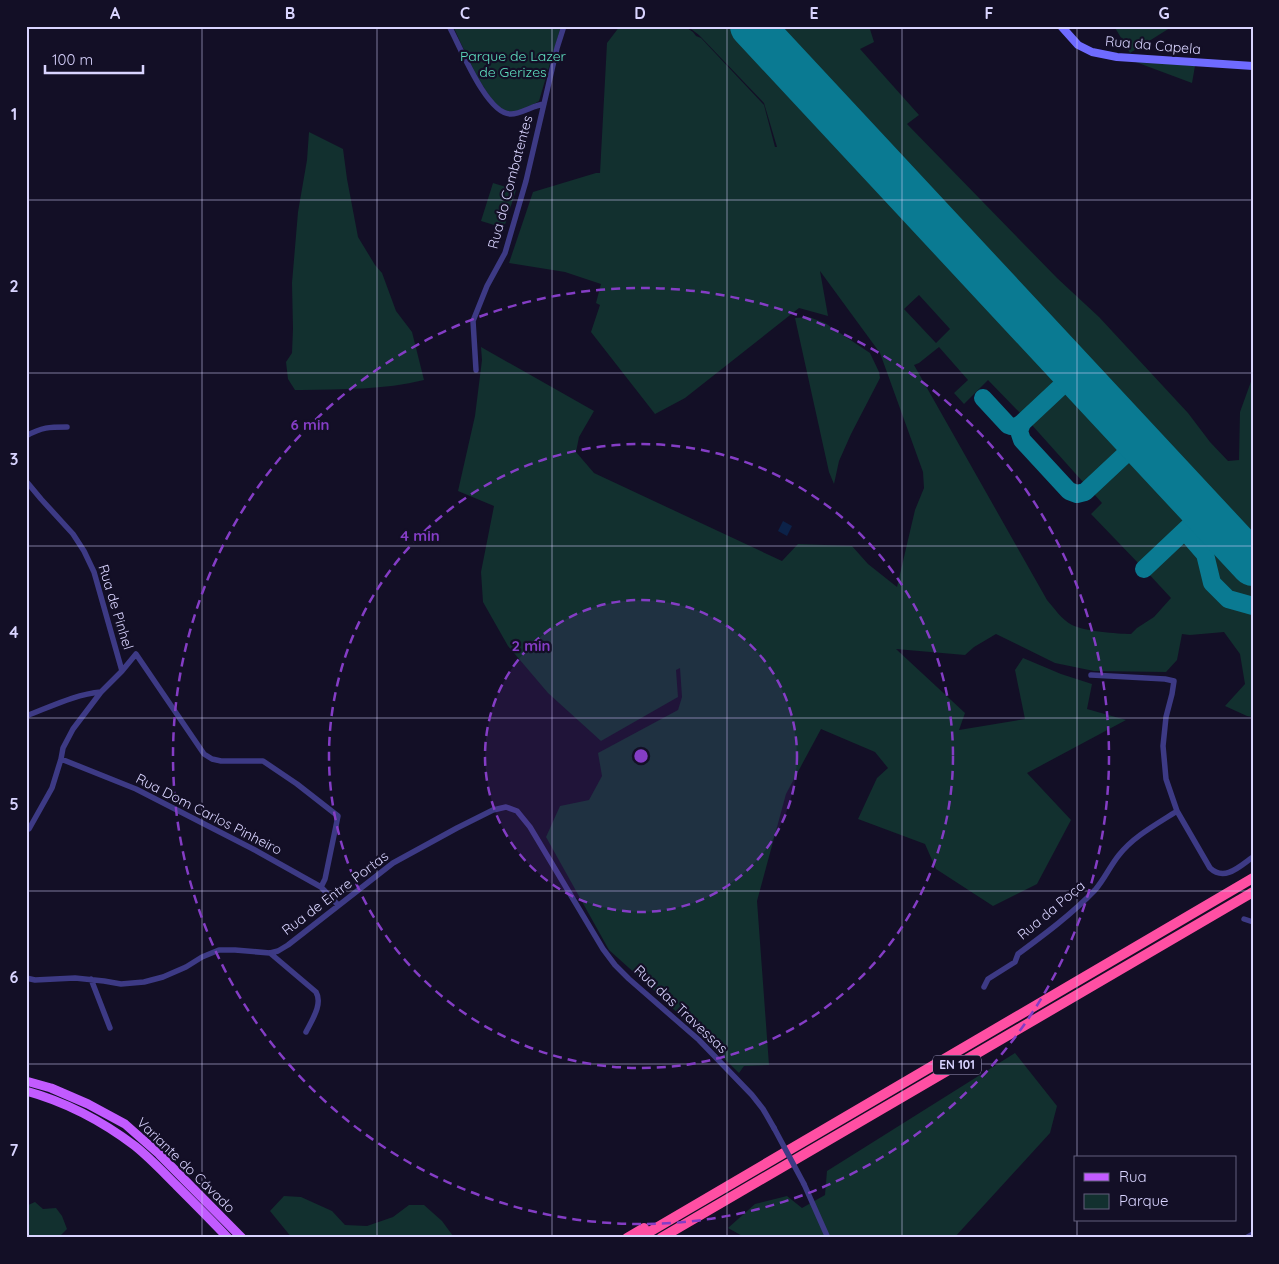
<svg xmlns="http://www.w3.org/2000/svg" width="1279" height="1264" viewBox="0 0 1279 1264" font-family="Quicksand,sans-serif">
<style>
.green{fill:#12302f;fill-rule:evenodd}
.water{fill:#0c2248}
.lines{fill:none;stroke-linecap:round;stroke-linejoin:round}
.taxiway{stroke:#0a7a92;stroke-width:18}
.runway{stroke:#0a7a92;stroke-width:44}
.street{stroke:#3d3a85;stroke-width:5.5}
.secondary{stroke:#6f6bff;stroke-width:8}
.primary{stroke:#c25bff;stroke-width:9}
.highway{stroke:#ff4fa3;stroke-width:10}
.street-bridge{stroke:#3d3a85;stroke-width:5.5}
.grid{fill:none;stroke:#d9d4ff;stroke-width:1;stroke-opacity:0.55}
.ring{fill:none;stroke:#843dc5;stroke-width:2.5;stroke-dasharray:9 6}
.labels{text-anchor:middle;stroke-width:4.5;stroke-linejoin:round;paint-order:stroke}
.shield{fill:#130f26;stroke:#9e99be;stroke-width:1}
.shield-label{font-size:12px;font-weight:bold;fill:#d9d4ff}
.street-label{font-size:14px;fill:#d9d4ff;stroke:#130f26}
.park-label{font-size:14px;fill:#5fe0c0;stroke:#130f26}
.centre{fill:#843dc5;stroke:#130f26;stroke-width:2.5}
.ring-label{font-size:15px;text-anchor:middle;font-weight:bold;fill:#843dc5;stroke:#130f26;stroke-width:4.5;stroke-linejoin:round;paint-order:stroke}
.neatline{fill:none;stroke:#d9d4ff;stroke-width:2}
.grid-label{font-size:16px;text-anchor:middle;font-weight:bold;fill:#d9d4ff}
</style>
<rect width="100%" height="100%" fill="#130f26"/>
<path class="green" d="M453,26h108l-22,75c-9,5 -22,14 -33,10 -19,-7 -44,-66 -53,-85z
M620,26h64l9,6 3,4 5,2 63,67 11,42h2l-13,-44 -65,-68 -12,-9h49l324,348 1,4 -2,3 -33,33h-5l-33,-34 -24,24 -10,-11 14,-13 -29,-33 -20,16 -5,2 133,235c7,8 15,20 25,25 11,6 46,9 59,9l6,-6 17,-11 17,-19 -24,-26 37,-33h2l15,16 7,31 18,17 27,7v107l-6,-1 -22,-10 20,-22 -5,-30 -16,-22 -34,3 -8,-1 -5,26 -11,12 -72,-1 -39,-8 -59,-29 -22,13 -9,8 -69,-6 69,64 -6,17 66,-11 -10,-49 8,-12 38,16 31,10 -5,25 39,11 -99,53 44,47 -34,64 -44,22 -57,-37 -11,-25 -67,-25 19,-41 11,-10 -13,-16 -54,-23 -35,65 -29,107 12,164 -25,1 -5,7 -81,-79 -49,-44 -63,-113 14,-31 29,-6 13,-24 -4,-23 80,-43 4,-13 -2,-29 -4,2 2,27 -77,44 -53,-48 -40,-47 -25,-44 -2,-30 13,-66 -36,-15 17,-75 7,-56 -1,-13 113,64 -15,26 -3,15 18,21 188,88 16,-17 54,2 16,18 29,23 18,-77 9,-22 -1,-16 -43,-119 -60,-82 8,45 -29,-8 -114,90 -30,16 -64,-82 9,-27 -4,-2 5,-19 -36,-12 -56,-9 24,-71 63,-19h4l7,-130zM919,295l31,34 -14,14 -32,-34z
M768,26h101l5,16 -14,7 59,66 -12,9 150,154 42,39 89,96 22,29 18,19 11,-1 1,-48 13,-36v172l-271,-290z
M1114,26h59l-43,27z
M1133,61l62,5 -3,17z
M309,132l34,17 4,30 11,58 17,28 7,8 14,38 16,21 12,48c-40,10 -82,9 -123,10h-6l-7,-11 -2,-17 6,-9 1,-24 -1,-46 6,-71 9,-52z
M493,183l23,7 -12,38 -23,-7z
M809,317l16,6 45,30 9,19 1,6 -29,56 -12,27 -5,23 -5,-12 -34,-154z
M1069,386l3,1 52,55 1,4 -1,2 -35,34h-6l-52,-58v-3z
M1133,455l3,1 52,56 1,4 -2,6 -46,44 -50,-52 11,-11 -8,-9v-5l34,-32z
M1199,525l3,2 51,55v20l-23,-6 -14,-15 -7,-28 -16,-21v-2z
M1015,1053l42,53 -7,27 -96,105h-208l-18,-10 27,-24 32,-8 15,12 23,-13 2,-24z
M284,1196l17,1 31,14 13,14 22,1 26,-9 16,-12h15l18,16 11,15 -10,2h-151l-22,-27z
M35,1202l8,7 13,-1 6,8 5,13 -9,9h-32v-32z"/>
<path class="water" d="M783,521l9,5 -5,10 -9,-5z"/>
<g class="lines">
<path class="taxiway" d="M983,398l25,27c6,3 10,1 14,-2l47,-44 2,-6 -2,-7
M1022,423l-3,8 3,9 47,51 8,3 8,-2 47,-44 3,-5 -3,-8
M1197,519l6,-2 11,6
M1185,531l20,23 7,29 16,16 25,7
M1144,569l53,-50 3,-6 -3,-8"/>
<path class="runway" d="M752,26l501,538"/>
<path class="street" d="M449,26c11,20 37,87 61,88 9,1 24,-9 34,-10
M476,370l-3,-49 14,-35 18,-33 21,-72 31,-133 7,-22
M26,436c16,-9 23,-9 41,-9
M26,481l15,18 32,35 11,17 10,21 28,99
M1091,675l74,4 9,2 -2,13 -6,23 -3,29 3,33 11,32 33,57c15,14 30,-2 43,-11
M26,716c24,-9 50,-22 75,-24
M61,759l75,30 117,60 68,38 17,18
M26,830l3,-1 23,-41 9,-29 2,-11 10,-19 28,-37 21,-21 14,-17 68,100 8,5 9,2h42l34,23 41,32 -13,63 -4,8
M1244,919l9,3
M270,953l46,39c7,12 -4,28 -10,40
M26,978l9,2 40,-2 29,3 17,3 23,-2 19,-5 23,-10 16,-10 17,-7h16l35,3 8,-2 10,-6 105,-82 64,-35 36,-18 13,-3 11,4 13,16 73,122 12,16 14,14 70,61 53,55 11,14 11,19
M91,979l19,49
M984,987l4,-8 27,-17 3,-8c27,-20 54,-40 77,-64 9,-10 15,-24 24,-35 15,-19 38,-31 58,-44
M804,1184l24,54
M1246,1238l7,-4"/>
<path class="secondary" d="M1061,26l17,19 14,7 25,5 136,9"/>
<path class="primary" d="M26,1081l25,7 37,16 37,20 34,30 83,84
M26,1091c40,11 76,30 109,55 15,12 28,26 42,40 17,17 34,34 51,52"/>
<path class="highway" d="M627,1238l17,-10
M639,1238l614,-360
M661,1238l592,-346"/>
<path class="street-bridge" d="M774,1128l30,56"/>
</g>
<path class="grid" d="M202,26v1212M377,26v1212M552,26v1212M727,26v1212M902,26v1212M1077,26v1132M26,200h1227M26,373h1227M26,546h1227M26,718h1227M26,891h1227M26,1064h1227M1077,1220v18"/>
<circle cx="641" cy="756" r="156" fill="#843dc5" fill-opacity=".12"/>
<g class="ring">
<circle cx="641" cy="756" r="156"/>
<circle cx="641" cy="756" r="312"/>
<circle cx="641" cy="756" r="468"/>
</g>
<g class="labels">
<rect class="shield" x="933" y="1055.5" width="48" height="19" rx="4"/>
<g class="shield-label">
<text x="957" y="1069">EN 101</text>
</g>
<g class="street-label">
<text transform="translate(1153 45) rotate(5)" y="5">Rua da Capela</text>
<text transform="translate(510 182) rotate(-75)" y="5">Rua do Combatentes</text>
<text transform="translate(116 607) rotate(73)" y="5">Rua de Pinhel</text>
<text transform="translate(209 814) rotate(27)" y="5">Rua Dom Carlos Pinheiro</text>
<text transform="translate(335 893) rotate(-37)" y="5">Rua de Entre Portas</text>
<text transform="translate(1051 910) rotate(-40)" y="5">Rua da Poça</text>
<text transform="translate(681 1009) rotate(43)" y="5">Rua das Travessas</text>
<text transform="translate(186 1165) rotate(44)" y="5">Variante do Cávado</text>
</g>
<g class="park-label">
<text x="513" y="61">Parque de Lazer<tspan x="513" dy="16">de Gerizes</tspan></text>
</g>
</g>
<circle cx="641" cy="756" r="8" class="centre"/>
<g class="ring-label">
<text x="310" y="430">6 min</text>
<text x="420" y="541">4 min</text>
<text x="531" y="651">2 min</text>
</g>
<rect width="1279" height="1264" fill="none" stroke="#130f26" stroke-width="55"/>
<rect x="1074" y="1156" width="162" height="65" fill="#130f26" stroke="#625e7d"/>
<rect x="1084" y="1173" width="25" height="8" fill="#c25bff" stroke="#625e7d"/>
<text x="1119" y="1182" font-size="15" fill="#d9d4ff">Rua</text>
<rect x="1084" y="1194" width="25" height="15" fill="#12302f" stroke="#625e7d"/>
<text x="1119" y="1206" font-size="15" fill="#d9d4ff">Parque</text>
<path d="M45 65v8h98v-8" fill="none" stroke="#d9d4ff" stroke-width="2.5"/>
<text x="52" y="65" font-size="15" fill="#d9d4ff" stroke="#130f26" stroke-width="4" paint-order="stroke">100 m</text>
<rect x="28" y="28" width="1224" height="1208" class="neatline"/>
<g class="grid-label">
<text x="115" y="19">A</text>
<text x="290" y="19">B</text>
<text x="465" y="19">C</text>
<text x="640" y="19">D</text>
<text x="814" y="19">E</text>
<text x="989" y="19">F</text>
<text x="1164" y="19">G</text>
<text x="14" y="120">1</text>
<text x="14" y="292">2</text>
<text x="14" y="465">3</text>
<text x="14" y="638">4</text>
<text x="14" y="810">5</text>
<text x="14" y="983">6</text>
<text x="14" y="1156">7</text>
</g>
</svg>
